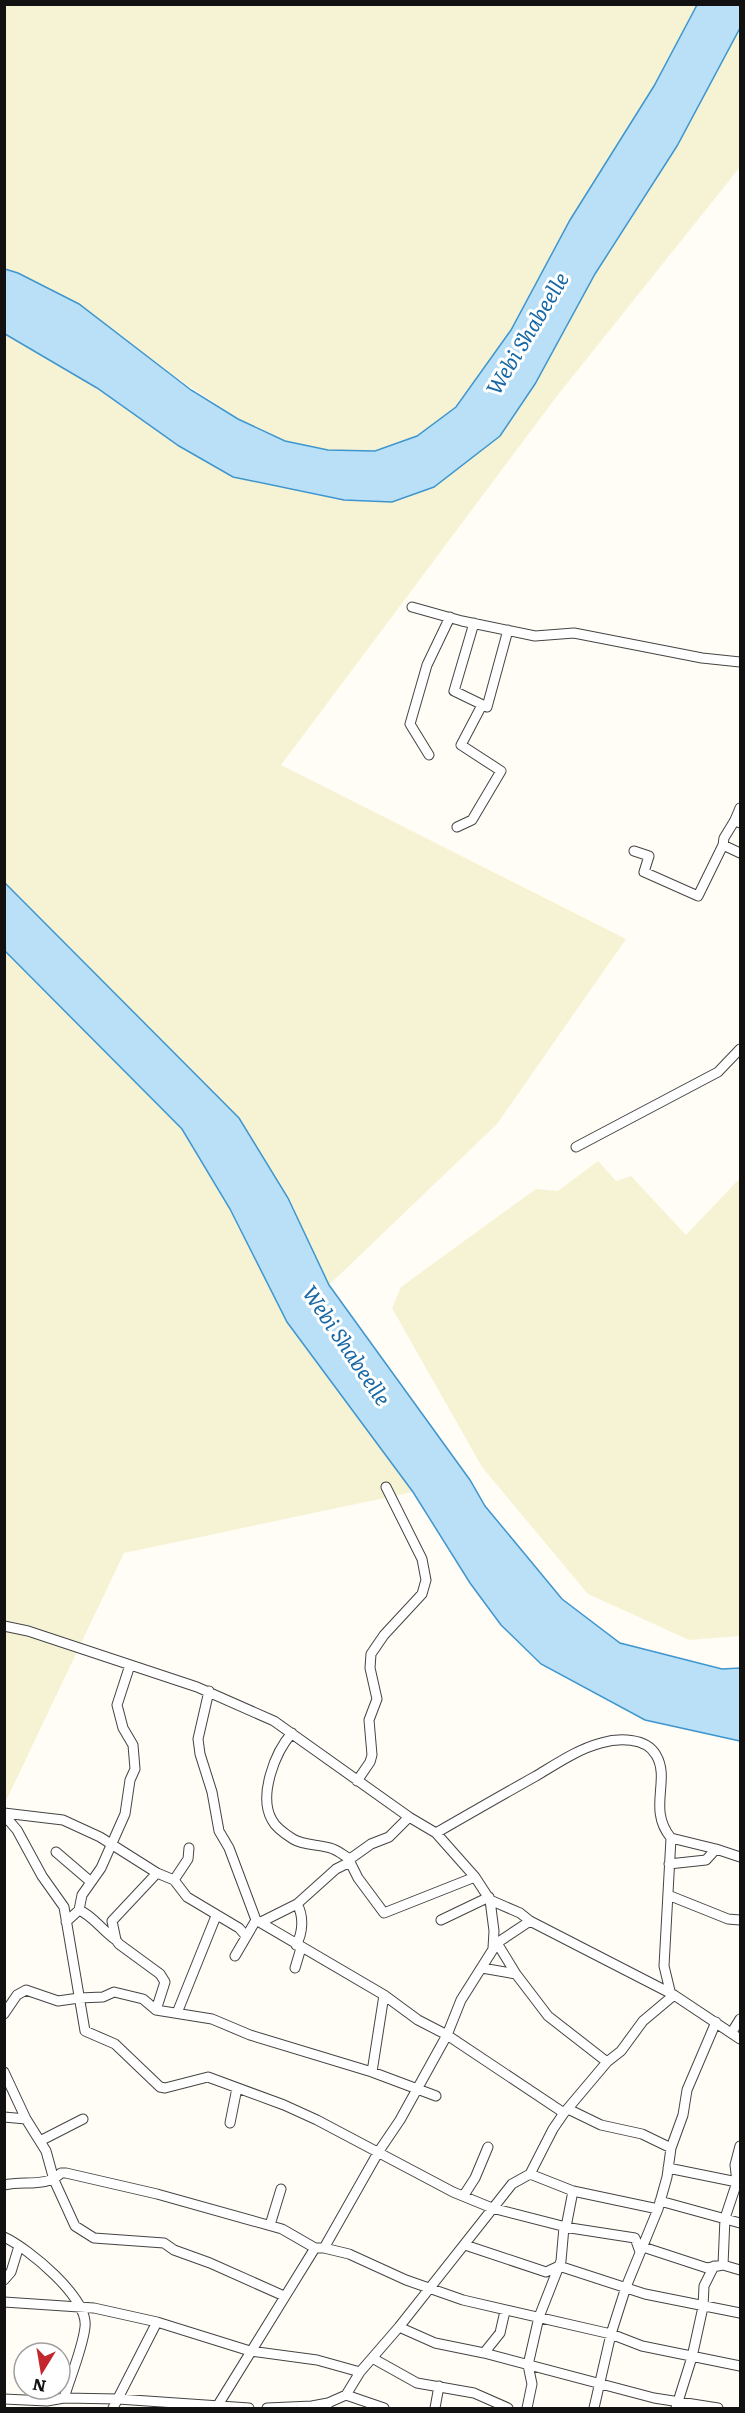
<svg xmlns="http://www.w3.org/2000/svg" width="745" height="2413" viewBox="0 0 745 2413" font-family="Literata,serif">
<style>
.farmland{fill:#f6f3d4}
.water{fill:#b9e0f7;stroke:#3f96cf;stroke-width:1.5}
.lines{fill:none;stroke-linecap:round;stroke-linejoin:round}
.street-casing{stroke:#444;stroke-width:11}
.street{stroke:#fff;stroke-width:9}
.labels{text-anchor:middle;stroke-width:6;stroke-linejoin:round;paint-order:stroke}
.water-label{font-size:21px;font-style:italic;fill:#1768a6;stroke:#fff}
</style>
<rect width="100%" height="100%" fill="#fffdf5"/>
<path class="farmland" d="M4,5h693l-43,81 -84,134 -59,110 -55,77 -39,29 -42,15 -47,-1 -43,-9 -46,-22 -221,-146 -13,-4z
M740,28v139l-183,229 -276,369 345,174 -129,185 -168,161 -41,-87 -49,-80 -234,-235 -1,-549 93,54 82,58 54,31 111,23 191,-116 60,-110 82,-128z
M5,951l177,178 48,80 57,113 126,170 -289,61 -119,250z
M598,1161l18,20 15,-5 55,59 54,-57v458l-51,4 -101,-46 -106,-127 -90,-159 9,-21 135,-98 22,2z"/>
<path class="water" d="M697,5h43v23l-63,118 -82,128 -60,110 -35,52 -66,51 -42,15 -48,-2 -111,-23 -54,-31 -82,-58 -92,-54v-65l13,4 61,31 112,86 47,29 47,22 43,9 47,1 42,-15 39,-29 55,-77 59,-110 84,-134z
M5,883l234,235 49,80 41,87 141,195 15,26 77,93 58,44 102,26 18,-1v73l-95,-21 -104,-56 -40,-39 -31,-42 -57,-91 -126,-170 -57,-113 -48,-80 -177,-178z"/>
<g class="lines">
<g class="street-casing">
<path id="street" d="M412,607l50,14 73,15 39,-3 128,25 38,4
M474,623l-20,68 33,16 21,-77
M429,755l-19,-31 17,-59 23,-48
M740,808l-5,12 5,3
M735,820l-11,18 -1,7 17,8
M457,827l15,-7 29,-49 -40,-26 21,-40
M634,851l15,5 -5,16 54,24 25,-51
M576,1147l142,-75 22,-23
M4,1626l24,5 169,56 77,34 135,96 27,16 39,44 15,23 30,13 10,8 144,74 66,44
M209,1691l-11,48 2,15 12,38 7,39 10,17 27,72 128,75 34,25 29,15 117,78
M292,1733c-17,19 -34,63 -20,87 4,8 13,14 21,19 11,7 28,5 40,10 6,2 11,7 17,10
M357,1781l13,-19 2,-7 -3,-35 8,-21 -7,-31 1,-14 13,-19 38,-41 4,-14 -4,-21 -36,-72
M4,1813l59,7 37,17 57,36
M4,1815l13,15 25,46 22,31 21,124 30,13 45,43 5,1 43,-11 76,28 33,15 136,72 39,16 74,19
M436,1833c33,-19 66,-38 100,-57 20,-12 42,-27 65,-33 17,-5 45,-6 55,12 15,25 -9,54 15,83l-7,128 7,29
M671,1838l45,11
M189,1848l-1,11 -14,21 13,17 52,31 7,8
M56,1852l35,30
M350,1862l8,16 26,35 91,-36
M669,1864l37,-4 10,-11 24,8
M668,1895l60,24 12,1
M490,1900l4,31 -1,17
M79,1910c13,5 24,21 37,30
M441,1920l48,-23
M66,1922l13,-12 3,-15 19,-27 24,-54 5,-34 5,-11 -2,-24 -10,-17 -6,-23 13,-40
M261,1922l36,-18 39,-35 14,-7v-3l21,-15 18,-7 20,-20
M497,1943l19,31 32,42 59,46
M296,1945c7,-12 8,-29 1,-41
M235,1956l21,-36
M295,1968l6,-20
M482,1968l34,6
M156,2010l9,-28 -5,-8 -41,-30 -3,-4 -4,-19 45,-48 17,7
M177,2013l39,-97
M4,2014l13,-19 9,-5 32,11 21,-3 24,-1 11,-5 29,7 13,11 56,9 38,16 122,37 64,24
M732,2032l8,-13
M4,2072l22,47 20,32 8,29 21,46 19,12 70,5 10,7 36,13 74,33
M372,2072l12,-77
M568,2109l33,16 41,9 29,14
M4,2117l22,2
M230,2123l7,-35
M40,2141l43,-22
M668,2168l69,14
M530,2174l43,17 85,18
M4,2185c20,-5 42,3 57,-12h5l91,21 125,35 33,19h9l25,6 57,26 57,20 148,34 31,12 98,20
M464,2195l11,-17 13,-31
M660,2201l80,22
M270,2225l11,-36
M564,2227l71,11 5,14
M566,2227l7,-36
M4,2237c24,11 85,61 81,90 -2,20 -15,51 -21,71
M465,2245l81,27 13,-6 86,28 95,19
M643,2247l64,21 16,-3 17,5
M324,2248l55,-97 21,-31 47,-85 14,-35 36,-57 33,-22
M723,2265l2,-47 12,-36 -2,-17 5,-19
M4,2280l7,-8 8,-26
M4,2302l90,6 63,14 93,29 67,9 43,12
M399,2327l36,16 49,10 170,45 64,10
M484,2353l16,-20 5,-22
M374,2359l43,24 57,10 34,15
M346,2395l38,13
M4,2399l43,2 17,-3 54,1 131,9
M218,2405l97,-157
M113,2408l44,-86
M267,2408l45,-2 16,-3
M326,2408l2,-5 18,-8 14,-23 39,-45 113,-143 18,-10 23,-45 11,-16 43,-51 14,-11 22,-30 31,-26
M435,2408l4,-22
M527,2408l5,-24 -4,-19 11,-48 22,-56 3,-34
M594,2408l17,-74 15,-47 32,-78 9,-32 4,-29 12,-33 4,-25 29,-68
M676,2408l16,-51 11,-50 1,-21 10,-20"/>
</g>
<use href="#street" class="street"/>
</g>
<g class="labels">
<g class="water-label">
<text transform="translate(528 334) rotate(-59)" y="7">Webi Shabeelle</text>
<text transform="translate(346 1346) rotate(56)" y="7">Webi Shabeelle</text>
</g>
</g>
<rect width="745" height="2413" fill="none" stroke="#111111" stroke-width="12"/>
<g transform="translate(42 2371) rotate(191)"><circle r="28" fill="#ffffff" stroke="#a0a0a0" stroke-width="1.5"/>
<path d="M0-4.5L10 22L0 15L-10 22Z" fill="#c4262e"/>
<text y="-9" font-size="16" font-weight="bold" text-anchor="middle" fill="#111111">N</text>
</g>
</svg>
